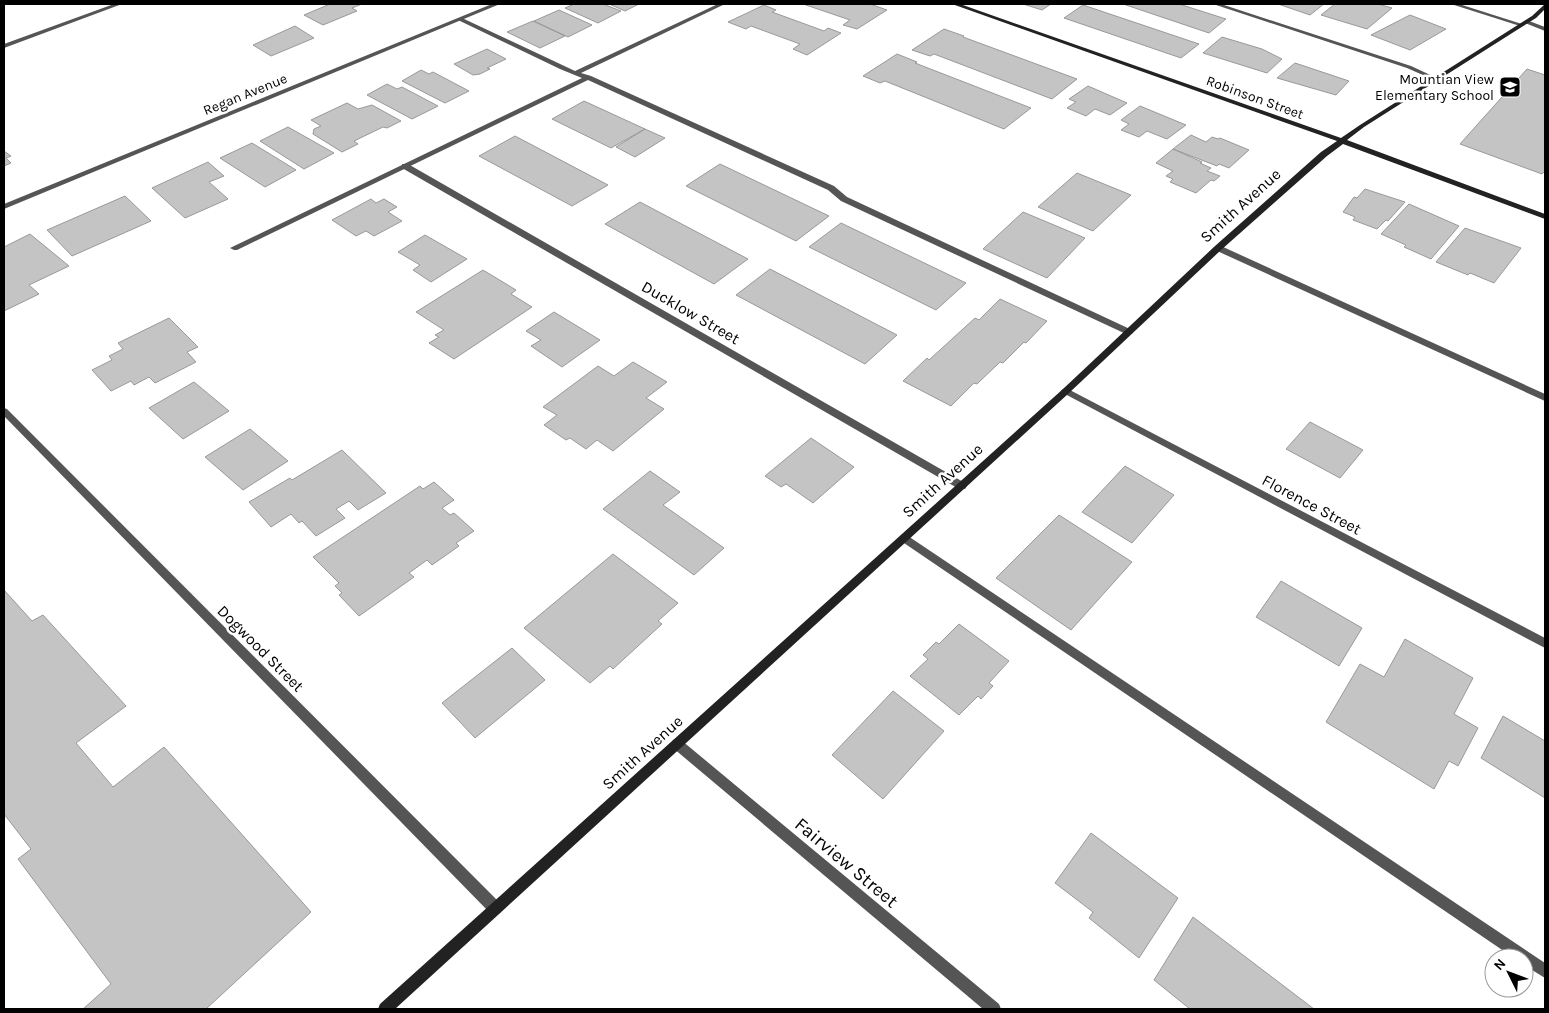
<svg xmlns="http://www.w3.org/2000/svg" width="1549" height="1013" viewBox="0 0 1549 1013" font-family="Karla,sans-serif">
<style>
.building{fill:#c4c4c4;stroke:#999}
.lines{fill:none;stroke-linecap:round;stroke-linejoin:round}
.lane{fill:#555;fill-rule:evenodd}
.street{fill:#555;fill-rule:evenodd}
.secondary{fill:#222;fill-rule:evenodd}
.labels{text-anchor:middle;stroke-width:5;stroke-linejoin:round;paint-order:stroke}
.far-poi-label{font-size:14px;fill:#000;stroke:#fff;text-anchor:end}
.far-street-label{font-size:14px;fill:#000;stroke:#fff}
.street-label{font-size:16px;fill:#000;stroke:#fff}
.near-street-label{font-size:19px;fill:#000;stroke:#fff}
</style>
<rect width="100%" height="100%" fill="#fff"/>
<path class="building" d="M330,4h32l-10,4 5,3 -34,14 -19,-10z
M574,4h29l18,7 -23,12 -33,-15z
M609,4h30l-14,7z
M803,4h67l17,6 -30,19 -14,-4 7,-5z
M1023,4h28l-9,6z
M1123,4h56l47,15 -17,14z
M1278,4h46l-14,11z
M1335,4h43l14,4 -25,21 -46,-14z
M764,5l12,5 -4,2 52,19 4,-3 13,5 -34,22 -14,-6 7,-5 -49,-18 -5,3 -18,-7z
M1083,5l116,39 -18,14 -117,-40z
M559,10l33,15 -24,12 -34,-16z
M1410,15l36,14 -36,21 -39,-15z
M533,21l32,15 -25,12 -33,-16z
M295,26l19,12 -43,18 -18,-11z
M944,29l20,7 -1,1 114,42 -25,20 -118,-45 -4,2 -18,-6z
M1222,37l40,12 20,10 -15,14 -64,-20z
M487,49l19,10 -19,9 3,1 -10,5 -7,1 -19,-11z
M897,54l20,8 -2,1 116,45 -27,21 -119,-48 -5,2 -17,-7z
M1295,63l54,18 -13,14 -59,-17z
M1527,69l18,6v96l-3,3 -82,-30z
M421,70l8,4 4,-2 36,19 -24,12 -43,-22z
M387,84l10,5 5,-2 36,19 -26,13 -45,-24z
M1088,86l39,17 -17,12 -15,-6 -9,7 -19,-8 9,-6 -7,-3z
M584,101l61,28 -34,19 -59,-29z
M347,103l11,6 14,-4 29,16 -14,7 -4,-1 -29,14 4,3 -16,8 -29,-18 1,-5 7,-3 -10,-6z
M1140,106l46,19 -19,14 -20,-8 -8,6 -18,-7 8,-6 -8,-4z
M288,127l46,26 -30,16 -44,-28z
M645,129l20,9 -30,19 -19,-10z
M1191,135l15,7 6,-5 6,2 2,-1 29,12 -20,18 -10,-4 -2,2 -44,-17z
M515,136l93,49 -36,21 -93,-50z
M252,143l44,27 -31,17 -45,-29z
M1173,149l29,13 -2,1 11,5 -4,3 13,5 -6,5 -3,-1 -15,13 -26,-11 3,-3 -7,-3 7,-5 -17,-8z
M4,151l7,5 -5,2 5,5 -7,3z
M208,162l16,14 -15,6 19,17 -43,19 -33,-30z
M720,164l109,52 -33,25 -110,-55z
M1077,173l54,22 -38,36 -55,-24z
M1365,189l40,13 -17,19 -2,-1 -9,9 -24,-9 2,-3 -12,-5 11,-15 3,1z
M125,196l26,25 -79,35 -25,-26z
M371,199l5,4 8,-4 13,8 -9,5 14,9 -28,15 -8,-5 -10,5 -24,-16z
M640,202l108,57 -34,25 -109,-60z
M1409,204l50,22 -28,33 -27,-12 2,-2 -25,-11z
M1023,212l62,26 -38,40 -64,-29z
M841,223l125,60 -30,27 -127,-63z
M1465,228l56,20 -27,35 -24,-10 -2,2 -32,-13z
M30,234l39,32 -40,19 10,9 -35,17v-64z
M425,235l42,24 -36,23 -18,-12 7,-5 -22,-13z
M770,269l127,66 -32,29 -129,-69z
M483,270l33,20 -5,4 21,13 -78,52 -25,-16 10,-6 -4,-2 9,-5 -28,-18z
M1000,299l47,22 -21,22 -2,-1 -21,21 -3,-1 -23,22 -3,-1 -23,23 -48,-25 24,-23 2,2 46,-42 4,2z
M554,312l46,28 -38,27 -31,-21 10,-6 -15,-9z
M169,318l29,29 -11,5 9,10 -41,21 -6,-6 -15,8 -3,-4 -20,10 -19,-21 20,-10 -3,-4 14,-7 -5,-6z
M633,362l34,20 -21,16 18,11 -51,42 -16,-11 -11,9 -16,-11 -4,2 -22,-15 13,-10 -14,-8 55,-41 16,10z
M194,382l35,29 -46,28 -34,-31z
M1310,422l53,28 -23,28 -54,-29z
M250,429l38,32 -45,29 -38,-33z
M811,438l43,29 -41,36 -27,-19 -5,3 -16,-11z
M342,450l44,43 -28,17 -9,-9 -13,8 9,9 -29,18 -14,-15 -3,2 -8,-9 -20,13 -22,-25 41,-24 2,2z
M1125,466l49,29 -42,48 -50,-31z
M650,471l30,21 -17,13 61,43 -30,27 -91,-66z
M434,482l20,18 -12,8 8,7 4,-2 20,18 -18,12 3,3 -27,19 -5,-5 -18,13 5,4 -55,39 -20,-21 3,-2 -7,-7 4,-3 -26,-26 107,-71 3,3z
M1059,515l73,47 -61,68 -75,-52z
M613,554l65,49 -20,18 4,3 -49,45 -3,-3 -20,17 -66,-55z
M1281,581l81,47 -23,38 -83,-49z
M4,590l28,31 11,-6 83,91 -50,37 37,44 51,-40 147,165 -105,97h-123l28,-25 -93,-125 13,-10 -27,-35z
M959,624l50,37 -20,22 4,3 -12,13 -3,-3 -19,19 -49,-39 18,-17 -5,-4 13,-13 3,2z
M1405,639l68,39 -19,36 24,14 -20,38 -9,-5 -15,28 -108,-67 34,-58 24,13z
M512,648l33,32 -70,58 -33,-35z
M893,691l51,40 -61,68 -51,-44z
M1503,716l42,25v57l-64,-40z
M1091,833l87,65 -39,60 -50,-40 4,-6 -38,-29z
M1193,917l121,92h-124l-36,-29z"/>
<g class="lines">
<path class="lane" d="M718,4h7l-144,69 10,3 243,110 13,11 285,133 1,2 -1,2h-6l-285,-133 -13,-11 -240,-110 -351,170h-3l-4,-2 352,-170 -22,-9 -102,-49v-2h4l113,53z
M1213,4h8l190,62 28,13 -5,1 -27,-12z
M1525,21h4l16,6v4l-20,-8z
M1215,246h6l324,148v7l-330,-151z
M905,534l640,429v15l-21,-13v-7h-10l-613,-417 -1,-3 1,-3z"/>
<path class="street" d="M114,4h8l-118,44v-4z
M492,4h8l-496,205v-5z
M1451,4h8l66,21 -5,1z
M402,164h6l557,319 2,3 -2,3h-6l-557,-321z
M1066,388l479,250v10l-482,-255 -2,-2 2,-2z
M4,408l3,1 493,494 2,5 -2,5 -5,2 -5,-2 -486,-497z
M677,738l4,2 318,264 2,5h-18l-310,-261 -2,-4 2,-4z"/>
<path class="secondary" d="M952,4h8l381,134 19,-13 172,-109 13,-12v5l-9,9 -172,109 -17,13 198,74v5l-202,-75 -16,12 -106,94 -152,143 -674,616h-17l2,-5 683,-615 152,-143 106,-94 16,-11z"/>
</g>
<defs>
<g id="school-square" transform="scale(1.125)"><rect x="-9" y="-9" width="18" height="18" rx="4" fill="#000" stroke="#fff"/><path d="M0-5L7-2L0 1L-7-2ZM-4 1L0 2.5L4 1V4Q0 6-4 4Z" fill="#fff"/></g>
</defs>
<g fill-rule="evenodd">
<use href="#school-square" x="1510" y="87"/>
</g>
<g class="labels">
<g class="far-poi-label">
<text x="1494" y="84">Mountian View<tspan x="1494" dy="16">Elementary School</tspan></text>
</g>
<g class="far-street-label">
<text transform="translate(245 94) rotate(-22)" y="5">Regan Avenue</text>
<text transform="translate(1255 97) rotate(20)" y="5">Robinson Street</text>
</g>
<g class="street-label">
<text transform="translate(1240 205) rotate(-42)" y="6">Smith Avenue</text>
<text transform="translate(691 312) rotate(30)" y="6">Ducklow Street</text>
<text transform="translate(942 480) rotate(-42)" y="6">Smith Avenue</text>
<text transform="translate(1312 504) rotate(28)" y="6">Florence Street</text>
<text transform="translate(261 648) rotate(45)" y="6">Dogwood Street</text>
<text transform="translate(642 752) rotate(-42)" y="6">Smith Avenue</text>
</g>
<g class="near-street-label">
<text transform="translate(847 862) rotate(40)" y="7">Fairview Street</text>
</g>
</g>
<rect width="1549" height="1013" fill="none" stroke="#000000" stroke-width="10"/>
<g transform="translate(1509 973) rotate(312)"><circle r="24" fill="#ffffff" stroke="#999999"/>
<path d="M0-4L9 19L0 12L-9 19Z" fill="#000000"/>
<text y="-8" font-size="14" font-weight="bold" text-anchor="middle" fill="#000000">N</text>
</g>
</svg>
